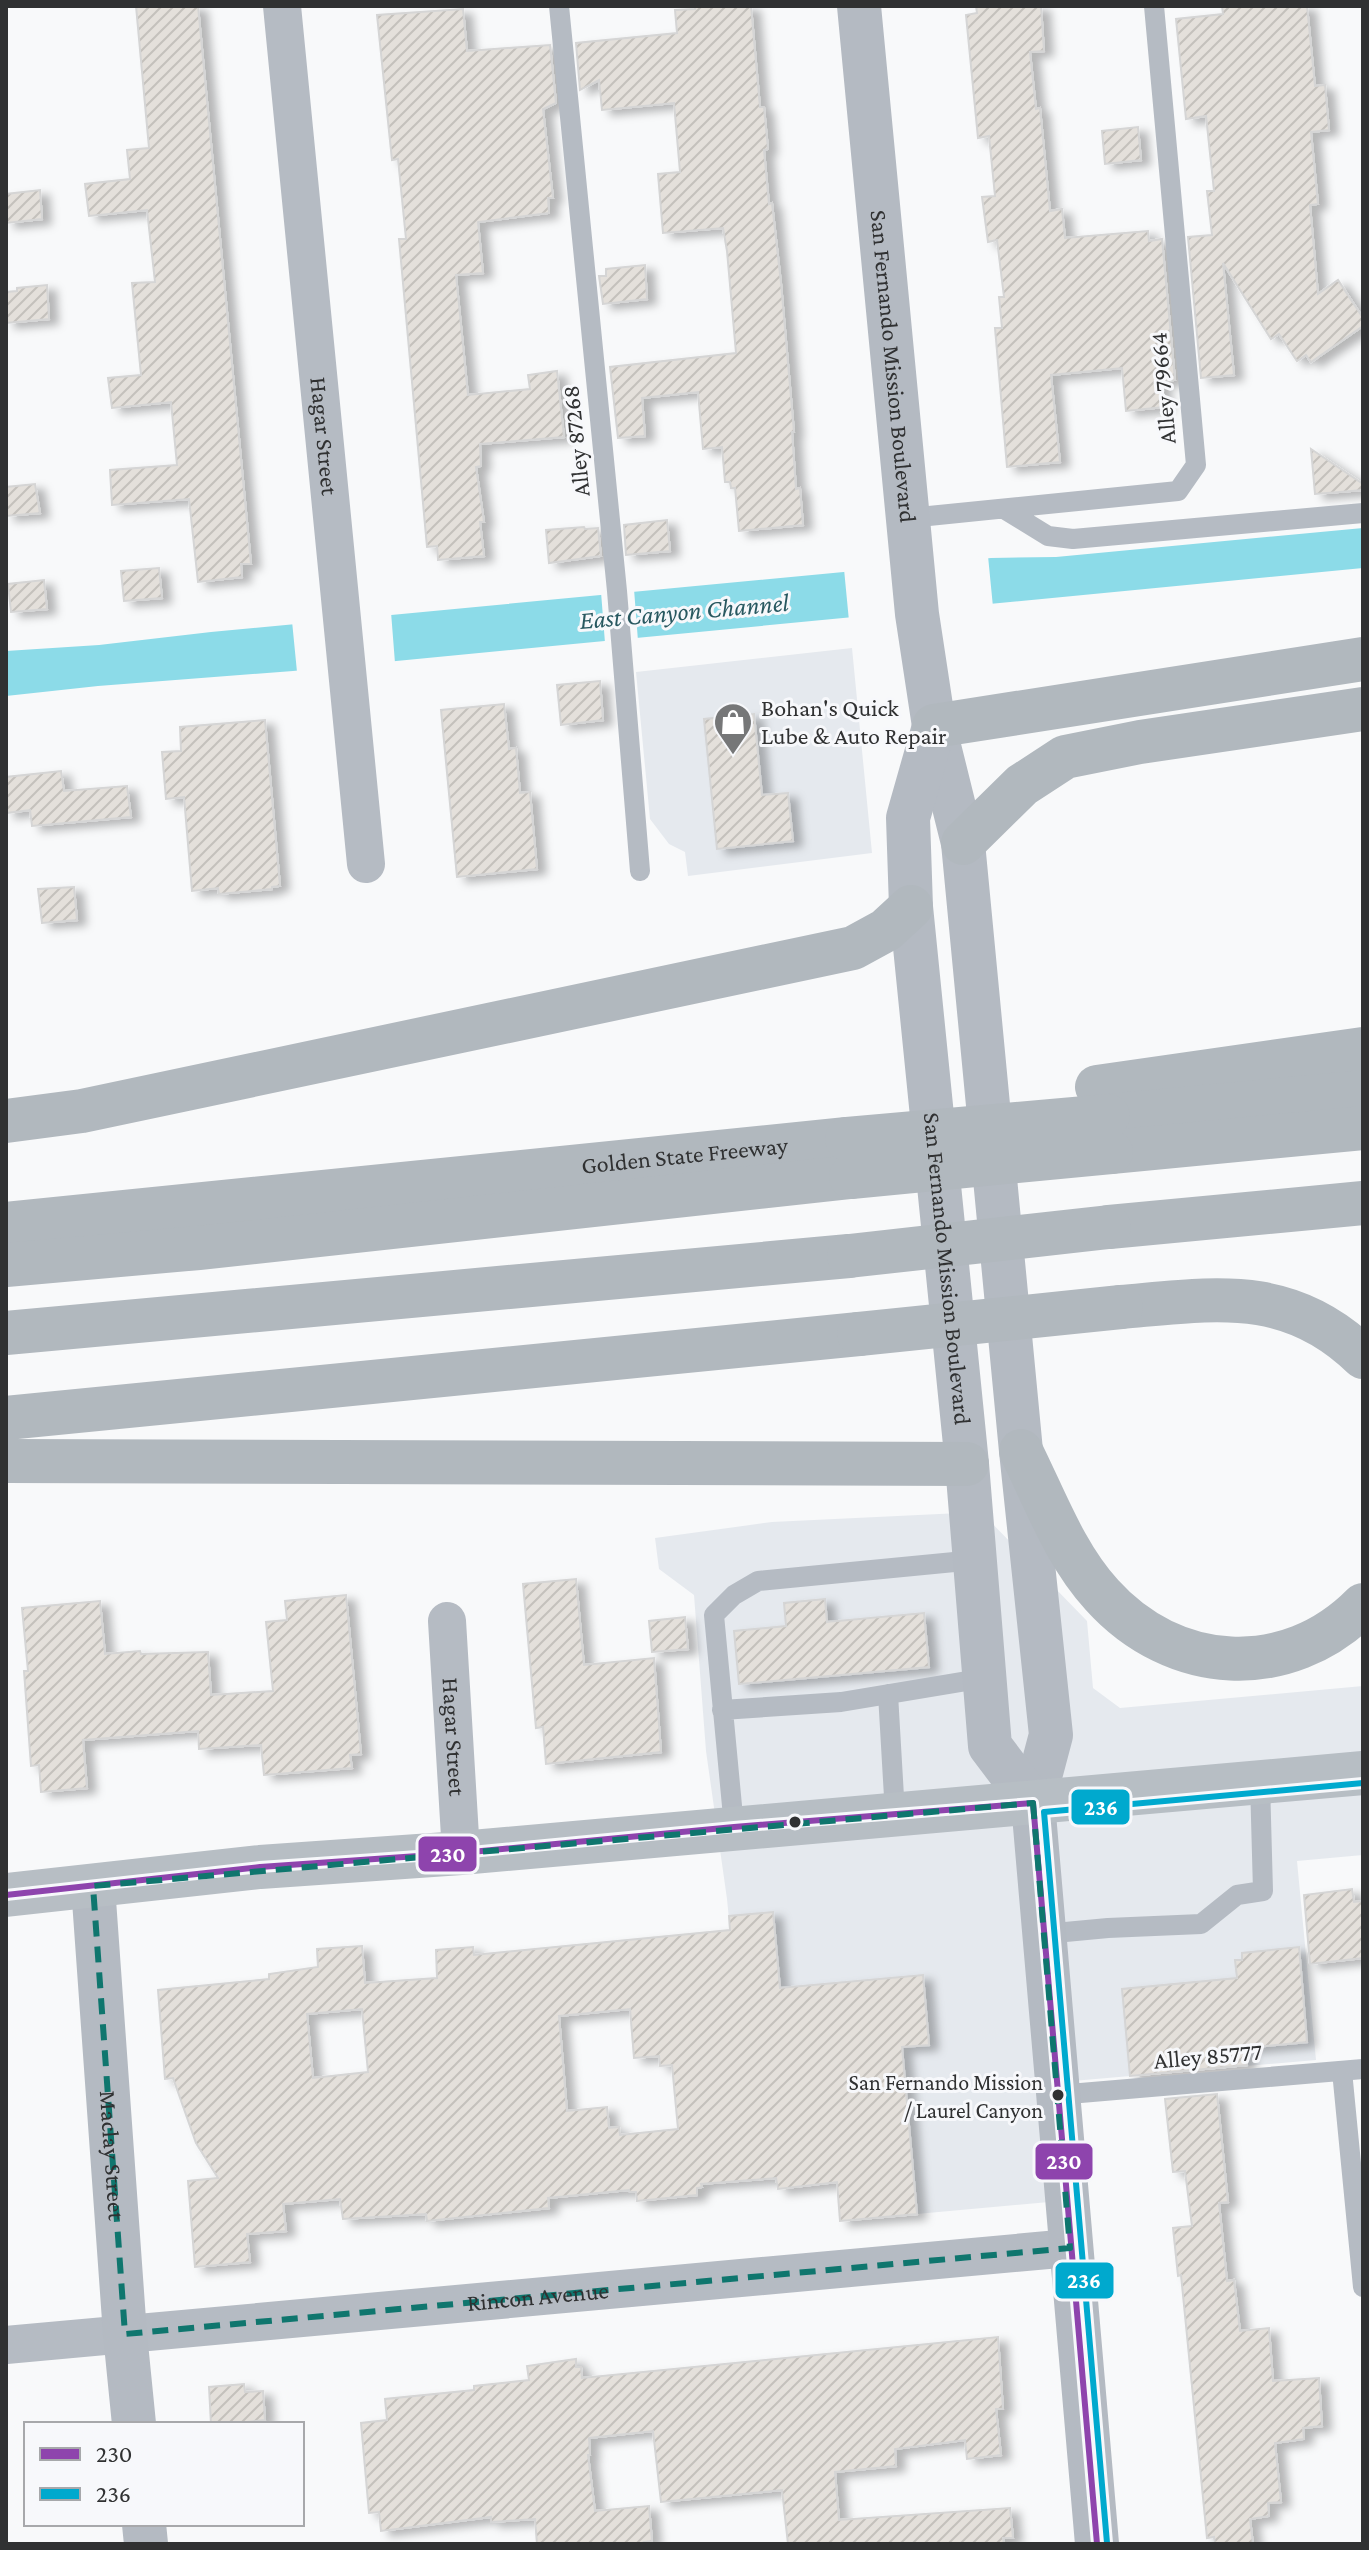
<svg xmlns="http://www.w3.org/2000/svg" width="1369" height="2550" viewBox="0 0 1369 2550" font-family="'Crimson Pro',serif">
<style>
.built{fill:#e5e9ee}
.water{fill:#8cdbe8}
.pier{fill:#f8f9fa}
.building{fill:url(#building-hatch);stroke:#d5d5d5;stroke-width:2;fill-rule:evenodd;filter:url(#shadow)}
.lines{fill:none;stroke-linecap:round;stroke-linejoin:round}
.lane{stroke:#b5bbc3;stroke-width:20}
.street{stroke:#b5bbc3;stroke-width:38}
.secondary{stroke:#b4bac2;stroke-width:44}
.primary{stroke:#b7bec4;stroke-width:44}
.highway{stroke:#b1b8be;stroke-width:44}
.highway-bridge{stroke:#b1b8be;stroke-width:44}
.bus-1-casing{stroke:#f7f8fb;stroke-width:12}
.bus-2-casing{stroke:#f7f8fb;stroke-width:12}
.bus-1{stroke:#8e44ad;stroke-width:6}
.bus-2{stroke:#00a9ce;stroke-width:6}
.marked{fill:none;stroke:#0f766e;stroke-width:6;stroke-dasharray:16 10;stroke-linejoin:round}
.bus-dot{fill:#303132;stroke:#f7f8fb;stroke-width:3}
.labels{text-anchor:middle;stroke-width:6;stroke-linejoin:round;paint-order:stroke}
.bus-label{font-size:22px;fill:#303132;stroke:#f7f8fb;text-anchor:end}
.street-label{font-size:24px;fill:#303132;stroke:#f7f8fb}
.poi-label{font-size:24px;fill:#303132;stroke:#f7f8fb;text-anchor:start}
.water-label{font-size:26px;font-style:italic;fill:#285860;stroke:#f7f8fb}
.line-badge{stroke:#f7f8fb;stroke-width:3}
.badge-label{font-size:22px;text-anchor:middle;font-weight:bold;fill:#fff}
</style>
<defs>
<pattern id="building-hatch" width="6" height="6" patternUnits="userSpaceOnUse" patternTransform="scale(2)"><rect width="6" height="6" fill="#e4e0db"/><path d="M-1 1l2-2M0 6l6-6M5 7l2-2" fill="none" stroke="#c4c1bc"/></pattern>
<filter id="shadow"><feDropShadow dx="9" dy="5" stdDeviation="4" flood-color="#0004"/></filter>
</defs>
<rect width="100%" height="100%" fill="#f8f9fa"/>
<path class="built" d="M852,648l20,205 -184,23 -3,-24 -16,-8 -19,-25 -14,-147z
M981,1512l106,109 6,67 27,20 243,-22v169l-66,6 19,199 -255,22 -12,120 -209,19 -14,-166 -83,8 -16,-164 -21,-148 -12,-156 -35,-26 -4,-31 117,-16z"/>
<path class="water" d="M1363,528v40l-1070,103 -195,15 -92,10v-45l93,-6 112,-13 780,-74 65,-1z"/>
<path class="pier" d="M988,556l5,51 -144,14 -5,-52z
M634,589l4,52 -33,2 -4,-51z
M391,612l4,51 -98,9 -5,-51z"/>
<path class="building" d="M136,6h62l53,558h-10l1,13 -44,5 -9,-83 -77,6 -2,-35 67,-5 -6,-63 -59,6 -4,-30 33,-3 -9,-92 23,-1 -8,-72 -58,6 -4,-32 45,-5 -3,-29 22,-2z
M695,6h56l9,101h4l4,42 -4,1 5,54 3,-1 9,80 13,149h-2l4,57 4,-1 3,37 -64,6 -4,-43h-4l-1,-6h-5l-3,-35 -19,2 -5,-57 -56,6 3,38 -27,2 -8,-71 126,-14 -9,-102 -4,-23 -60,5 -5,-59 22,-2 -6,-69 -72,7 -3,-30 -19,10 -4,-47 101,-10 -2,-23 20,-1z
M976,6h65l3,45 -14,1 6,57 4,-1 10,103 12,-2 3,29 83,-7 1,10 13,-2 13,141 -14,2 3,25 -38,4 -4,-43 -71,7 9,87 -53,5 -12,-139h7l-3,-31h5l-7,-57 -9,2 -6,-45 13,-1 -6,-60 -11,2 -12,-123 11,-2z
M1222,6h85l8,80 10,-1 4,45 -18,2 7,72 -8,1 8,89 20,-14 25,38v8l-52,36 -5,-7 -9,6 -18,-27 -8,5 -48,-76 11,112 -33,3 -13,-141 24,-2 -5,-44h7l-8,-75 -20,3 -10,-100 47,-5z
M463,9l4,42 83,-6 6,58 -13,6 10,89h-5l1,15 -71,9 5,51 -27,2 12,120 62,-6 -2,-14 29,-4 7,66 -84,7 1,22 -5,1 8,55h-4l4,34 -46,4 -1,-14 -10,1 -28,-308h7l-8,-80 -6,1 -15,-145z
M1138,127l3,33 -36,4 -3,-33z
M40,190l2,29 -36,4v-29z
M645,265l2,34 -44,5 -4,-28h7v-7z
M47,285l2,34 -43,4v-31l11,-1v-3z
M1311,449l52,35v6l-48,4z
M35,484l5,29 -34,3v-29z
M667,520l3,31 -44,4 -2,-30z
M584,527l1,2 13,-1 3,28 -52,7 -3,-33z
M159,568l3,30 -38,3 -3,-30z
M44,580l3,29 -36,3 -3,-28z
M600,681l3,39 -42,5 -4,-40z
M504,704l5,45 7,-1 4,45 10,-1 7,77 -80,8 -16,-167z
M754,714l8,81 26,-2 5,48 -76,8 -13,-130z
M265,720l15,166 -8,1v2l-53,5 -1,-6 -26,3 -8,-94 -18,2 -4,-47 19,-1 -1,-24z
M61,771l3,20 63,-5 4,31 -99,9 -2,-16 -24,3v-36z
M74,887l3,33 -35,3 -4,-34z
M576,1579l8,86 70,-7 7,94 -115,12 -3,-37 -7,1 -13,-144z
M346,1595l15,159 -11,1 2,13 -88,7 -3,-30 -62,4 -1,-18 -115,9 4,48 -46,4 -2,-27 -8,1 -7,-95h4l-6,-63 78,-7 5,53 35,-3 1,3 67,-2 3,43 62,-4 -7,-69 21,-2 -2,-19z
M825,1599l2,23 97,-9 5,54 -190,17 -5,-53 52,-5 -2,-23z
M685,1617l3,32 -36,3 -3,-31z
M1352,1889l2,13 9,-1v57l-53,6 -6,-69z
M773,1912l7,76 143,-13 6,70 -27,2 15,167 -77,7 -3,-39 -59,7 -2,-11 -75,6 1,3 -5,1v7l-60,6 -1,-9h-6l-1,-2 -81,8 1,10 -122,13 -1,-7 -83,5 -3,-20 -57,5 3,27 -39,3 3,28 -55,5 -7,-86 30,-3 -22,-35 -23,-65 -8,1 -7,-89 111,-11v-5l49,-7 -1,-18 45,-3 3,37 72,-5 -1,-28 37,-3 1,8 256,-25 -1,-14zM362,2009l6,63 -55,6 -6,-64zM630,2009l4,49 25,-2 1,10 12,-1 6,64 -58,6 -1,-8 -10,1 -2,-21 -40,4 -8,-95z
M1299,1947l8,95 -61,6 1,17 -117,11 -8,-87 115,-11 -2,-18h7v-7z
M1217,2094l11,108 -9,1 8,78 7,-1 6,51 29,-3 4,53 46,-3 3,48 -19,2 1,11 -29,4 6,59 -13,1 1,13 -19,3 3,25h-38l-1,-7 -7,1 -26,-263 -3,1 -5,-48 19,-2 -7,-55 -12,1 -8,-73z
M998,2337l5,72h-7l5,46 -34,4 -2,-19 -70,9 1,17 -61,6 4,48 171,-12 3,30h-10l1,6h-216l-6,-54 -121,12 -8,-71 -64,7 1,17h-2l7,56 54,-5 3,35 -8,1 1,2h-108l-2,-25 -44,3v-5l-110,14 -2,-19 -10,1 -8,-90 26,-3 -2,-21 89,-9v-4l55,-6 -2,-14 49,-7v8h5l1,11z
M244,2384l1,8 18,-1 2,29 -17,2v2h-37l-2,-37z"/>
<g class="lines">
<path class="lane" d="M559,6l58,585 23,280
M1004,509l44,27 25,3 290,-26
M909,518l269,-27 18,-26 -42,-459
M888,1694l7,120
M722,1710l119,-8 144,-24
M734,1827l-20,-212 20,-20 24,-14 217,-21
M1044,1934l64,-6 93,-4 36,-29 26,-4 -3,-109
M1342,2071l21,216
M1057,2095l306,-26"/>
<g class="street">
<path id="s1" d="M282,6l84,858"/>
<path id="s2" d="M447,1621l14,232"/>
<path id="s3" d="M6,2345l1064,-97"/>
</g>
<g class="secondary">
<path id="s4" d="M859,6l58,608 17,112 29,117 58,608 28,265 2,19 -18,68 64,741"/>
<path id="s5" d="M933,730l-25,88 3,89 56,557 23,282 43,57"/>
<path id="s6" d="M93,1886l32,448 9,90"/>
<path d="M144,2524l2,20"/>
</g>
<path class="primary" d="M6,1895l254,-28 201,-14 902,-80"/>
<g class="highway">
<path d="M934,726l429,-67"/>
<path d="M963,843l59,-58 43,-28 75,-15 223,-33"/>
<path d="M1097,1087l266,-38"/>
<path d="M1108,1116l255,-24"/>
<path d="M6,1121l76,-10 771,-163 33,-18 25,-23"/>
<path d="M1111,1152l252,-24"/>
<path id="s7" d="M6,1224l841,-85"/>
<path d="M1109,1227l254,-24"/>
<path d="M6,1265l193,-17 652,-71"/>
<path d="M1121,1307c94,-8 168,-22 242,50"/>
<path d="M6,1333l843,-77"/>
<path d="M6,1418l853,-84"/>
<path d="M1021,1451c24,48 44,104 81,144 71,79 185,87 261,10"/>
<path d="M6,1461l961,3"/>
</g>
<path class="highway-bridge" d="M847,1139l261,-23
M851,1177l260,-25
M849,1256l260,-29
M859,1334l262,-27"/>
<g class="bus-1-casing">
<path id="bus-1" d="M6,1895l254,-28 201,-14 273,-26 299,-24 64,741"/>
</g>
<g class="bus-2-casing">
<path id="bus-2" d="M1107,2543l-63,-731 319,-29"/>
</g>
<use href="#bus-1" class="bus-1"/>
<use href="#bus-2" class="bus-2"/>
</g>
<path class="marked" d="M1033,1803l37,445 -945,86 -32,-448z"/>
<defs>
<g id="shop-pin" transform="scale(2)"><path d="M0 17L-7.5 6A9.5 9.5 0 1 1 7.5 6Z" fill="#767778" stroke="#f7f8fb"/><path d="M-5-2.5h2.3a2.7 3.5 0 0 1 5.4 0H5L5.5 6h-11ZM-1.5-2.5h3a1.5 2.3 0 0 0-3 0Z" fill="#fff"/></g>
</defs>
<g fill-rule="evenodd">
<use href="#shop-pin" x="733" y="722"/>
</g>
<g class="bus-dot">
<circle cx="795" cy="1822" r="7"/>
<circle cx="1058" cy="2095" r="7"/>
</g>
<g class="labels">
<g class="bus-label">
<text x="1043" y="2090">San Fernando Mission<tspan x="1043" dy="28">/ Laurel Canyon</tspan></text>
</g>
<g class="street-label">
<text dy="8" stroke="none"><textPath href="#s4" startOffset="362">San Fernando Mission Boulevard</textPath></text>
<text transform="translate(1163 388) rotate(-95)" y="8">Alley 79664</text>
<text dy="8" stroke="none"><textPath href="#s1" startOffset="432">Hagar Street</textPath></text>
<text transform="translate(576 441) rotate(-96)" y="8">Alley 87268</text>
<text dy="8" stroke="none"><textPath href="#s7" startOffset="682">Golden State Freeway</textPath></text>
<text dy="8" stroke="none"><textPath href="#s5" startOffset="544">San Fernando Mission Boulevard</textPath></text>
<text dy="8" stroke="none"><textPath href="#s2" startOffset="116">Hagar Street</textPath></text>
<text transform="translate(1208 2056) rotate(-5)" y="8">Alley 85777</text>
<text dy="8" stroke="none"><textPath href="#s6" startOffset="270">Maclay Street</textPath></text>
<text dy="8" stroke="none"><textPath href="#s3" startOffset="534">Rincon Avenue</textPath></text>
</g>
<g class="poi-label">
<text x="761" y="716">Bohan's Quick<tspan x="761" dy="28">Lube &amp; Auto Repair</tspan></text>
</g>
<g class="water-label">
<text transform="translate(684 611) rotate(-5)" y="9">East Canyon Channel</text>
</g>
</g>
<g class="line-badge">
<rect x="1070" y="1788" width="61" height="38" rx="8" fill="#00a9ce"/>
<rect x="417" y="1835" width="61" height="38" rx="8" fill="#8e44ad"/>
<rect x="1034" y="2142" width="60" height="39" rx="8" fill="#8e44ad"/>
<rect x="1054" y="2261" width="61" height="39" rx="8" fill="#00a9ce"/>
</g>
<g class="badge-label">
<text x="1101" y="1815">236</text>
<text x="448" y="1862">230</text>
<text x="1064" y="2169">230</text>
<text x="1084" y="2288">236</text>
</g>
<rect width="1369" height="2550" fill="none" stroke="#303132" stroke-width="16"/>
<rect x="24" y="2422" width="280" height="104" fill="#f7f8fb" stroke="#a7a8ab" stroke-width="2"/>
<rect x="40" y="2448" width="40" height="12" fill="#8e44ad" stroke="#a7a8ab" stroke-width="2"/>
<text x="96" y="2462" font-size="24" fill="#303132">230</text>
<rect x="40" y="2488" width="40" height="12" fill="#00a9ce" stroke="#a7a8ab" stroke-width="2"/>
<text x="96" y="2502" font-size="24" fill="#303132">236</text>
</svg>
